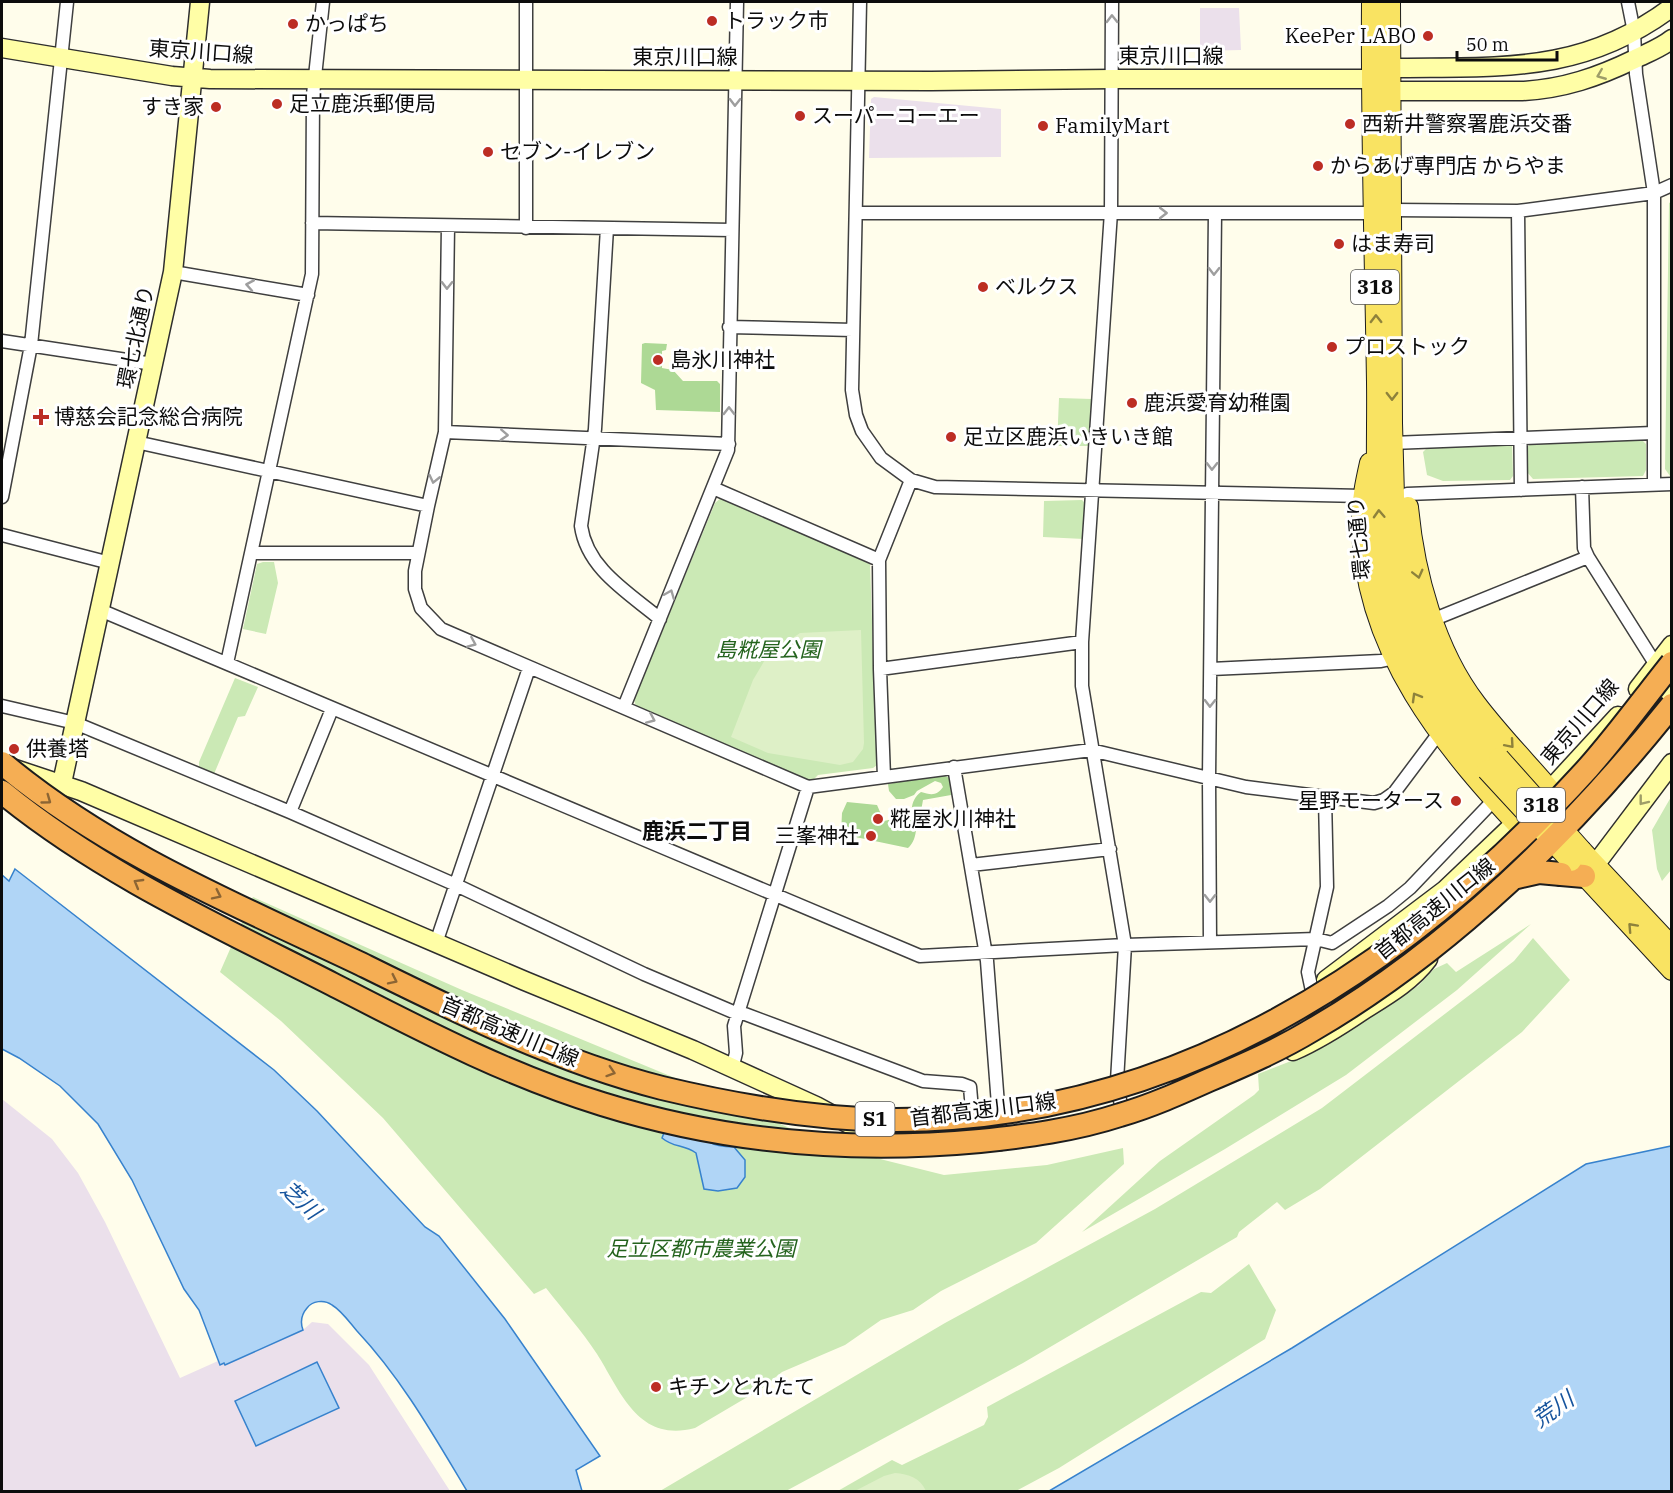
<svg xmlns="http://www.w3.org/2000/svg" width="1673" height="1493" viewBox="0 0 1673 1493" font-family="'IBM Plex Serif','Noto Sans JP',serif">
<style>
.industrial{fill:#ebe0eb}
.green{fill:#cbe9b5}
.forest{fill:#add995}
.pitch{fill:#def0c7}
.water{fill:#b0d5f6;stroke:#3782cd;stroke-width:1.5}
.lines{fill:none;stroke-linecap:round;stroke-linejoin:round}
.street-casing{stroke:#3f3f3f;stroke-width:15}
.secondary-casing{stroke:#2e2e2e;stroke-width:21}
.primary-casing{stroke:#1d1d1d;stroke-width:22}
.highway-casing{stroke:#1d1d1d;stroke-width:26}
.street{stroke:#fff;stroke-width:12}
.secondary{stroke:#fffea6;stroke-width:18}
.primary{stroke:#f9e362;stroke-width:20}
.highway{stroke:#f5ae54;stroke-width:22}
.primary-bridge-casing{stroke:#1d1d1d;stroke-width:22;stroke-linecap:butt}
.highway-bridge-casing{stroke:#1d1d1d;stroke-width:26;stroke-linecap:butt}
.primary-bridge{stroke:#f9e362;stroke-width:20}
.highway-bridge{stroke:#f5ae54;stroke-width:22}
.oneway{stroke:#9e9e9e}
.oneway2{stroke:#9e9d68}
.oneway3{stroke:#8e823b}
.oneway4{stroke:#8c6534}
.poi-dot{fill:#bc2d24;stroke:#fff;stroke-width:2}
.labels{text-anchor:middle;stroke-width:6;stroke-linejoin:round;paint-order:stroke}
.shield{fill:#fff;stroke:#555;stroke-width:1.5}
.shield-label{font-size:20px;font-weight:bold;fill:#0c0c0c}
.poi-label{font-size:21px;fill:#0c0c0c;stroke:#fff;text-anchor:start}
.street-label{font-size:21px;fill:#0c0c0c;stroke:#fff}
.park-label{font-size:21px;font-style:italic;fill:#24631d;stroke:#fff}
.neighbourhood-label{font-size:22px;font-weight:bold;fill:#0c0c0c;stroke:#fff}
.water-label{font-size:22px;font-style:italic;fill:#16549d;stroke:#fff}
</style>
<rect width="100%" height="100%" fill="#fffdeb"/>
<path class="industrial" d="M1200,8h39l2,42 -41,1z
M874,97l127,12v48l-132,1 2,-59z
M2,1099l50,40 26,34 27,49 75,156 38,-17 2,4 4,-2 1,2 78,-35 9,-8 16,2 41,41 81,126h-448z"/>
<path class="green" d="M1671,202l1,274h-2l-5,-7 4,-266z
M1059,398l33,1 -4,47h-31z
M1641,439l5,5v26l-3,6 -110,3 -6,-7v-25l4,-3z
M1512,445l1,31 -3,4 -67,1 -16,-6 -4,-23 4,-4z
M722,497l148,67 7,201 -4,3 -55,7 -5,5 -10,-2 -166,-69 -3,-9 81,-197z
M1082,500l4,4 -2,35 -41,-2 1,-36z
M263,562h11l4,21 -12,51 -23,-5 14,-65z
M235,678l23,9 -13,29 -7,1 -24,57 -15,-7v-5z
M1671,797v73l-9,11 -5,-12 -5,-39z
M253,897l209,93 247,102 94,42 69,23 72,18 103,-10 76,-17 1,16 -88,79 -95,48 -28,19 -32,10 -36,25 -63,27 -21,17 -66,39c-57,15 -74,-36 -98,-74 -15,-23 -34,-44 -51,-66l-12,6 -151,-176 -102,-97 -61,-49z
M1531,924l-74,66 -111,85 -121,74 -143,83 78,-71 94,-66 5,-5 -1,-16 46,-18 27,-14 87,-56 16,-17 13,-6 9,9z
M1533,938l37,42 -48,52 -202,157 -35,21 -8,-8 -38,30 -2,5 -214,126 -237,128h-126l285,-168 210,-114 167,-101 192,-147z
M1249,1264l27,46 -11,29 -206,129 -43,23 -180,1 56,-32 10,5 82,-40 4,-8 -1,-10 214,-115 10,1z"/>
<path class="forest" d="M645,343l22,1 -1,6 -4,1v17l11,2 10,11h34l3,3v28l-64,-2 -1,-20 -14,-7 1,-39z
M942,775l8,3 1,17 -28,5 -2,11 -7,7c4,9 2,23 -6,30l-67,-14 1,-21 5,-11 30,3 7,16 23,-5 5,-4c-1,-8 3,-16 9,-20 10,3 16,4 22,-5l-2,-4 -6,-2 -18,10 -3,4 -10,4h-8l-7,-8 -1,-7z"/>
<path class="pitch" d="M861,630l3,113 -1,6 -10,13 -13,3 -72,-12 -37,-16 22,-57 13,-22 12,-10 22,-15z
M895,1473c14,1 25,5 31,18h-71l29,-15z"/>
<path class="water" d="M15,869l259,201 43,41 108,116 14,9 66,83 95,137 -24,14 6,21h-115c-33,-55 -65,-112 -110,-160 -7,-8 -15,-20 -25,-26 -8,-6 -20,-4 -25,3 -6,7 -7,14 -4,22l-78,35 -1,-2 -4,2 -21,-55 -15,-21 -52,-109 -34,-56 -38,-38 -41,-28 -17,-9v-174l7,6z
M691,1123c14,19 19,23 43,24l11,13v17l-8,11 -19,3 -14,-2 -8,-36c-13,-9 -22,-5 -34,-15l5,-13z
M1671,1146v345h-622l243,-143 294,-184z
M317,1362l22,46 -83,38 -21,-45z"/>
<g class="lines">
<g class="street-casing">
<path id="street" d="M526,2v226
M860,2l-8,388 4,25 6,16 19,27 30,22 24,7 428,9
M1112,2l-1,210 -29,430v44l43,259 -8,136 6,38
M1628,2l6,30 2,42 18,119v292
M1392,210l126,1 136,-18 18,-8
M1518,211l3,279
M856,213h518
M312,223l420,7
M448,226l-3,206 -17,74 -13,65v18l6,19 20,21 367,158 283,-37 155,37 128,16 10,-3 10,-7 45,-60
M607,228l-12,201 -14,97c6,43 48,67 79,93
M173,272l135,23
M729,327l124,3
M2,341l151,23
M445,432l284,12
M136,442l292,64
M1392,443l261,-10
M1582,487l2,61 4,9 68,108
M713,488l166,72 1,109 4,108
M1407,494l265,-10
M2,497l29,-152 36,-343
M2,535l108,28
M251,553h167
M879,560l32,-80
M100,610l820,346 205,-11 191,-6 16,4 56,-37 22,-18 84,-88
M1432,620l156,-63
M227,663l85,-389 1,-179 10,-93
M880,669l202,-27
M1211,669l170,-8 14,-3
M2,706l73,17 215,89 166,73 188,89 94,40h7l178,67 39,3 8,3 2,23
M624,707l104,-257 9,-448
M954,767l33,194 14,183
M290,812l42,-103
M971,865l139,-16
M1210,942l-1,-164 6,-565
M436,943l93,-275
M1312,991l-4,-19 19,-85 -2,-89
M732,1069l4,-16 -2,-27 74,-239"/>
</g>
<g class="secondary-casing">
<path id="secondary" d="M2,48l170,28 38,3 721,2 182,-2h258l19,12h132c41,-2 76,-14 113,-32 12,-6 26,-11 37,-20
M1379,74l11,-6c107,-2 190,8 282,-61
M1638,689l34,-44
M12,768l69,23 444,190 168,69 123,56 37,20 55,14
M62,783l111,-511 27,-270
M1555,819l58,-61 59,-73
M1595,865l77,-102
M1462,913l23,-27 28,-27
M1326,980l119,-90 105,-100 68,-74
M1293,1051c25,-11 47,-25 69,-40 24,-15 49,-29 66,-52"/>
</g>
<g class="primary-casing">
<path id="primary" d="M1372,2c-1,126 3,253 5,380 1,72 -5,150 14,220 18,64 54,118 96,168
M1390,2l2,421 2,74 6,75 13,47 20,48 27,42 39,49
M1370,463c-4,18 -8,36 -8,55 -1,132 84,231 170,322
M1408,507c6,66 27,144 68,197 28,37 61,69 90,105
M1582,851l90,96
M1575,865l97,105"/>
</g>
<g class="highway-casing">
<path id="highway" d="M1561,874l23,2"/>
</g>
<use href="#street" class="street"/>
<use href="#secondary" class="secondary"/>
<use href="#primary" class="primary"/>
<use href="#highway" class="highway"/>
<g class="primary-bridge-casing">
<path id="primary-bridge" d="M1499,758l83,93
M1487,770l84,91"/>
</g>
<g class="highway-bridge-casing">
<path id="highway-bridge" d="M2,763c106,89 235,142 359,201 97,48 195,97 301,124 75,18 151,31 228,32 281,2 515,-150 698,-352 30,-34 56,-70 84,-105
M2,792c99,81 216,134 330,192 88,45 175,91 270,120 122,38 250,49 378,37 47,-5 94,-11 140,-26 31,-9 60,-22 89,-35 35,-15 70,-30 103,-50 138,-80 261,-201 360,-325
M1513,878l26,-6 22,2"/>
</g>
<use href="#primary-bridge" class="primary-bridge"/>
<use href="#highway-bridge" class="highway-bridge"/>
</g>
<defs><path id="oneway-chevron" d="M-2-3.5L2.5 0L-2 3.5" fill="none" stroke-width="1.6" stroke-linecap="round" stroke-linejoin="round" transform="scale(1.5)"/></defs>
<g class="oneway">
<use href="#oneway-chevron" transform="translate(1112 19) rotate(-91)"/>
<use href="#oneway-chevron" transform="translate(735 102) rotate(91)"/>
<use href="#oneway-chevron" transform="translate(1163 213)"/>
<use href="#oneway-chevron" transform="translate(1214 271) rotate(91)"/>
<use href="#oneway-chevron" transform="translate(250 285) rotate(-170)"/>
<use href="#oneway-chevron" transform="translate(447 285) rotate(91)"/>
<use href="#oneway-chevron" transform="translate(729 411) rotate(-90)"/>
<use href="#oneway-chevron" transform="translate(504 435) rotate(3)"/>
<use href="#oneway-chevron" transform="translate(1212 466) rotate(91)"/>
<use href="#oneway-chevron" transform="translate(434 479) rotate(103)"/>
<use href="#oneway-chevron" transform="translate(670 594) rotate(-68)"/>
<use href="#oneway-chevron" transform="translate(472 643) rotate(23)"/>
<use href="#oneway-chevron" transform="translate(1210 703) rotate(91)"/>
<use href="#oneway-chevron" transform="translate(651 719) rotate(24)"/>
<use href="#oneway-chevron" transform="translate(1210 898) rotate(90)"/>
</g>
<g class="oneway2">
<use href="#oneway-chevron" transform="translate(1601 75) rotate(158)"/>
<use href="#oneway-chevron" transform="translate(1643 801) rotate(128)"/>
</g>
<g class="oneway3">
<use href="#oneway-chevron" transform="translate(1376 319) rotate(-91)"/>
<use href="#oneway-chevron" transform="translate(1392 396) rotate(90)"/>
<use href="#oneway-chevron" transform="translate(1379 514) rotate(-93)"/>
<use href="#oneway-chevron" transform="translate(1418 574) rotate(76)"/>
<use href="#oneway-chevron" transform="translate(1416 697) rotate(-120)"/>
<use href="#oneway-chevron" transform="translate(1510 744) rotate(49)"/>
<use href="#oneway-chevron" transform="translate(1632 927) rotate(-133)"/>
</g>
<g class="oneway4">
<use href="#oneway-chevron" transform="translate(47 800) rotate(36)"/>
<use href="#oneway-chevron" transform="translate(138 883) rotate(-150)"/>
<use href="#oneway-chevron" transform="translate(217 895) rotate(26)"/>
<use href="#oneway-chevron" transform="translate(393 980) rotate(26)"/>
<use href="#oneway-chevron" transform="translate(611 1072) rotate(18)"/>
</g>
<g class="poi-dot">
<circle cx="712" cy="21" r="6"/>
<circle cx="293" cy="24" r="6"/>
<circle cx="1428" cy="36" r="6"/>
<circle cx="277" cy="104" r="6"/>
<circle cx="216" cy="107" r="6"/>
<circle cx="800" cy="116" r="6"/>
<circle cx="1350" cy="124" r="6"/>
<circle cx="1043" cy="126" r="6"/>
<circle cx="488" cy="152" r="6"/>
<circle cx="1318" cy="166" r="6"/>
<circle cx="1339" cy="244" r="6"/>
<circle cx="983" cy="287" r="6"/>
<circle cx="1332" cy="347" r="6"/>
<circle cx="658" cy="360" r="6"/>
<circle cx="1132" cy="403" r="6"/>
<path d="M38 408h6v6h6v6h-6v6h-6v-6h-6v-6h6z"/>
<circle cx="951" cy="437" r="6"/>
<circle cx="14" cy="749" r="6"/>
<circle cx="1456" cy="801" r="6"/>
<circle cx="878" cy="819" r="6"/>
<circle cx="871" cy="836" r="6"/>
<circle cx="656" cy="1387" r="6"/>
</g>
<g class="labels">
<g class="shield">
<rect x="1351" y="270" width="48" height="34" rx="4.5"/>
<rect x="1517" y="788" width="48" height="34" rx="4.5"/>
<rect x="855.5" y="1102" width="39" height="34" rx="4.5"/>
</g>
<g class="shield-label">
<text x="1375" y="294">318</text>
<text x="1541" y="812">318</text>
<text x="875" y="1126">S1</text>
</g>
<g class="poi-label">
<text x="724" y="28">トラック市</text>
<text x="305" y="31">かっぱち</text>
<text x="1416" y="43" text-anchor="end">KeePer LABO</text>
<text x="289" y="111">足立鹿浜郵便局</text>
<text x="204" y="114" text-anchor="end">すき家</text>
<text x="812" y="123">スーパーコーエー</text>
<text x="1362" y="131">西新井警察署鹿浜交番</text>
<text x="1055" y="133">FamilyMart</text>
<text x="500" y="159">セブン-イレブン</text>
<text x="1330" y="173">からあげ専門店 からやま</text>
<text x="1351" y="251">はま寿司</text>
<text x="995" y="294">ベルクス</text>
<text x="1344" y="354">プロストック</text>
<text x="670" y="367">島氷川神社</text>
<text x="1144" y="410">鹿浜愛育幼稚園</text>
<text x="54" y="424">博慈会記念総合病院</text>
<text x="963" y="444">足立区鹿浜いきいき館</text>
<text x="26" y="756">供養塔</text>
<text x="1444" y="808" text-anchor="end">星野モータース</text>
<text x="890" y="826">糀屋氷川神社</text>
<text x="859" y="843" text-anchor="end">三峯神社</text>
<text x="668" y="1394">キチンとれたて</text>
</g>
<g class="street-label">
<text transform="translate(201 52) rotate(4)" y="7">東京川口線</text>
<text x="1171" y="63">東京川口線</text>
<text x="685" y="64">東京川口線</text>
<text transform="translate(136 337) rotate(-78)" y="7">環七北通り</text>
<text transform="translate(1359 538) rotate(-95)" y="7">環七通り</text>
<text transform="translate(1580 722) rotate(-49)" y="7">東京川口線</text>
<text transform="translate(1435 909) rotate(-39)" y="7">首都高速川口線</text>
<text transform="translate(510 1032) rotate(23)" y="7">首都高速川口線</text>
<text transform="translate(983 1110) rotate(-7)" y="7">首都高速川口線</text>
</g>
<g class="park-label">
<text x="768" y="657">島糀屋公園</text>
<text x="701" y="1256">足立区都市農業公園</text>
</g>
<g class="neighbourhood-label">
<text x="697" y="839">鹿浜二丁目</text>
</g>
<g class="water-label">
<text transform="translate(301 1200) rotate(43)" y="8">芝川</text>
<text transform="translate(1553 1409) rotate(-35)" y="8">荒川</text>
</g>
</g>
<rect width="1673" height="1493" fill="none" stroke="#0c0c0c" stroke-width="6"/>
<path d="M1457 51v9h100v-9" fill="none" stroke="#0c0c0c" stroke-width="3"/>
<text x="1466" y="51" font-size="18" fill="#0c0c0c" stroke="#ffffff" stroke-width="4.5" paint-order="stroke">50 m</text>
</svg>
